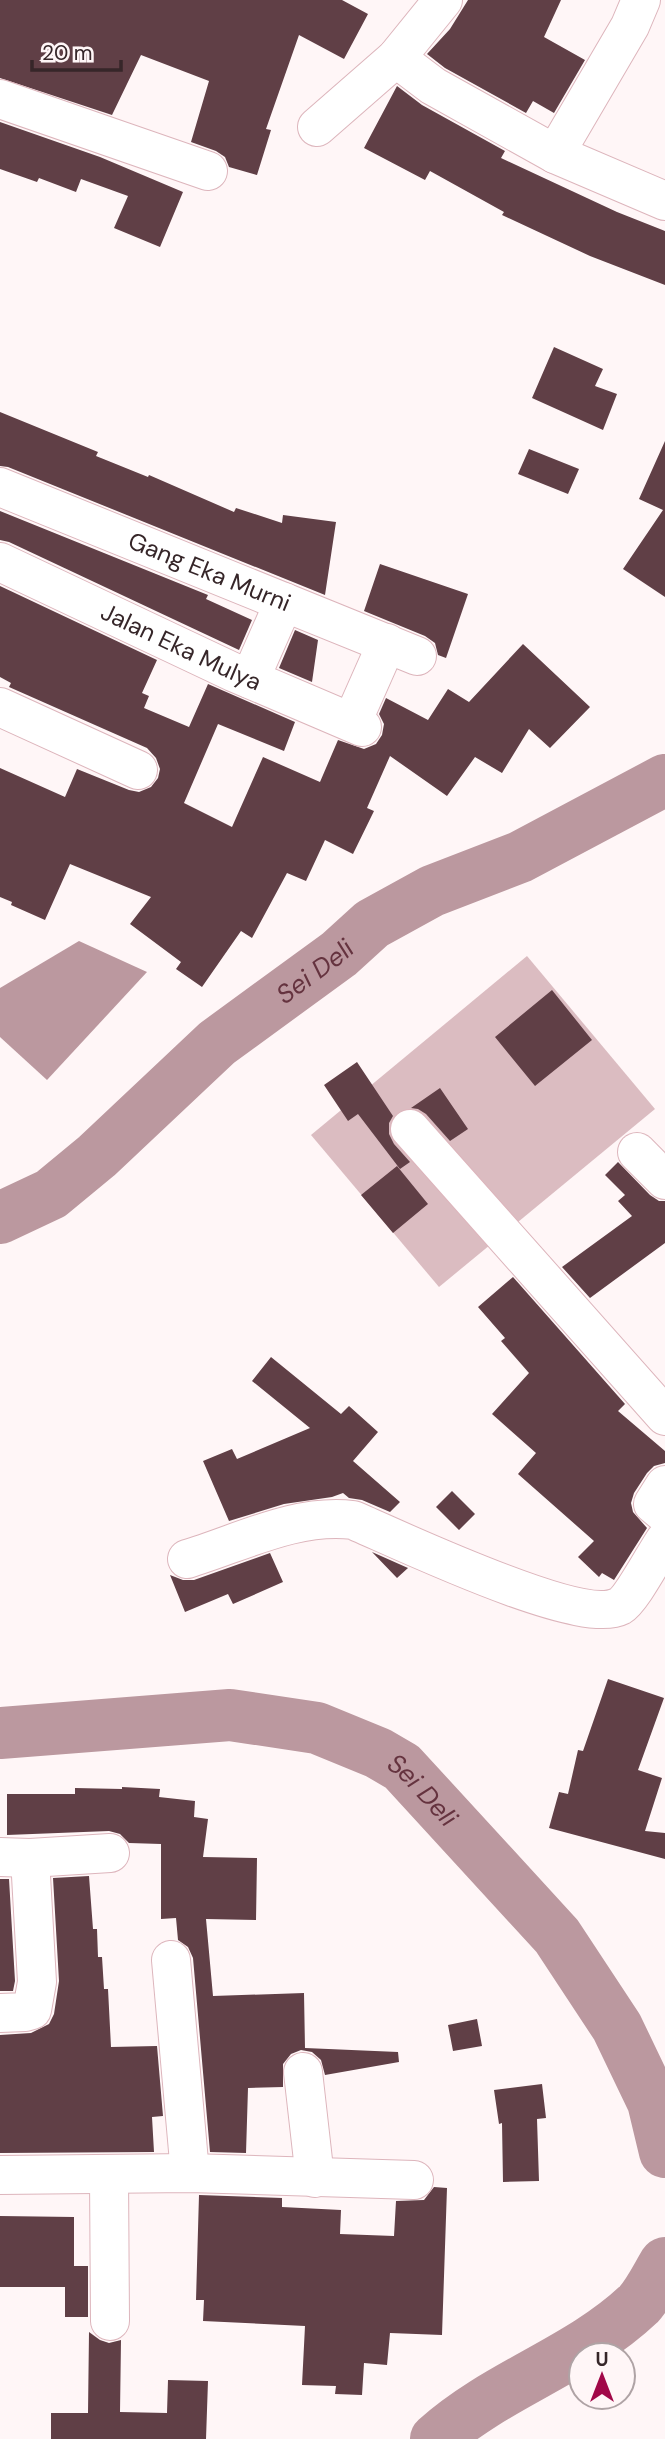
<svg xmlns="http://www.w3.org/2000/svg" width="665" height="2439" viewBox="0 0 665 2439" font-family="'DM Sans',sans-serif">
<style>
.green{fill:#dbbcc1}
.water{fill:#bb989f}
.lines{fill:none;stroke-linecap:round;stroke-linejoin:round}
.river{stroke:#bb989f;stroke-width:52}
.building{fill:#603f46}
.minor-casing{stroke:#ddb5bc;stroke-width:40}
.minor{stroke:#fff;stroke-width:38}
.labels{text-anchor:middle;stroke-width:7;stroke-linejoin:round;paint-order:stroke}
.street-label{font-size:24px;fill:#362629;stroke:#fff6f7}
.water-label{font-size:26px;font-style:italic;fill:#65333f;stroke:#fff6f7}
</style>
<rect width="100%" height="100%" fill="#fff6f7"/>
<path class="green" d="M527,956l128,153 -216,178 -128,-152z"/>
<path class="water" d="M79,941l68,31 -100,108 -47,-43v-49z"/>
<g class="lines">
<g class="river">
<path id="s1" d="M0,1218l51,-24 46,-38 120,-113 122,-89 33,-30 60,-33 88,-34 145,-77"/>
<path id="s2" d="M0,1733l230,-18 87,13 61,25 24,14 155,169 60,91 36,75 12,50"/>
<path d="M436,2439c61,-55 143,-78 203,-135 10,-11 18,-28 26,-41"/>
</g>
</g>
<path class="building" d="M0,0h342l26,14 -24,45 -45,-24 -33,94 5,1 -14,45 -28,-8 -4,-10 -9,-6 -25,-9 18,-61 -68,-26 -29,60 -112,-37z
M468,0h93l-17,37 41,23 -31,53 -21,-12 -7,12 -81,-45 -18,-14 23,-25z
M397,86l25,19 83,46 -4,7 116,54 48,19v54l-75,-29 -88,-41 2,-3 -74,-41 -5,9 -61,-32z
M0,122l100,35 83,35 -23,55 -46,-19 14,-32 -47,-17 -5,13 -37,-14 -2,4 -37,-13z
M554,347l49,22 -8,17 22,8 -14,36 -71,-32z
M0,412l98,40 -2,4 52,21 1,-2 85,37 2,-4 46,15 1,-8 53,7 -11,73 -317,-128 -8,-1z
M665,441v156l-42,-28 40,-59 -24,-11z
M529,449l50,20 -11,25 -50,-20z
M0,511l208,84 -2,4 46,21 -13,30 -230,-108 -9,-2z
M380,564l88,30 -22,64 -8,-3 -3,-12 -10,-7 -61,-25z
M0,586l157,74 -15,33 7,3 -5,12 45,19 19,-43 87,38 -11,29 -66,-27 -34,79 48,24 31,-70 57,25 18,-42 26,9 12,-5 6,-9 2,-11 -5,-10 7,-16 42,22 20,-31 21,13 54,-58 67,63 -40,41 -21,-19 -27,44 -27,-16 -28,39 -57,-40 -23,52 7,3 -21,43 -28,-14 -19,41 -19,-8 -35,65 -11,-7 -39,56 -26,-18 5,-7 -51,-38 21,-27 -81,-33 -25,56 -34,-15 1,-3 -12,-5v-129l65,29 12,-28 52,21 10,2 12,-5 7,-9 2,-9 -4,-11 -9,-10 -138,-61 2,-4 -11,-6z
M295,630l23,10 -6,42 -33,-14z
M552,990l40,50 -57,46 -40,-49z
M357,1062l36,54 -4,7v11l5,10 16,18 -10,7 -42,-55 -10,7 -24,-36z
M440,1088l28,41 -18,12 -24,-27 -8,-5 -7,-1z
M618,1162l32,33 9,6h6v42l-75,55 -28,-31 70,-51 -14,-15 7,-6 -20,-20z
M397,1166l31,38 -35,29 -32,-38z
M513,1277l112,127 -7,7 47,40v12l-11,3 -7,7 -13,20 -3,10 2,9 14,16 -33,52 -12,-7 -3,4 -21,-20 16,-16 -76,-67 18,-21 -44,-39 37,-41 -28,-32 4,-3 -27,-31z
M271,1357l70,57 8,-8 29,26 -25,29 47,41 -10,10 -28,-12 -13,-2 -6,-5 -11,4 -48,7 -55,17 -26,-60 29,-12 5,10 73,-31 -58,-47z
M452,1491l23,23 -16,16 -23,-23z
M372,1552l36,16 -11,10z
M270,1553l13,29 -50,22 -5,-10 -43,18 -15,-37 13,5h11z
M608,1679l56,19 -26,72 24,8 -17,53 20,2v26l-116,-31 10,-36 9,2 10,-44 5,1z
M122,1787l38,2 -1,8 36,4 -1,16 14,2 -5,38 54,1 -1,62 -50,-1 7,77 91,-3 1,55 93,4 1,10 -74,13 -4,-15 -9,-8 -11,-2 -10,4 -8,10v23l-35,1 -2,65 -36,-1 -17,-194 -5,-11 -10,-7 -2,-22 -15,1v-75l-32,-1 -9,-9 -11,-3 -102,4v-41h68v-6l47,1z
M89,1876l4,53h4l1,28h4l2,32h4l3,58 46,-1 6,70 -11,1 2,35 -154,1v-118l31,-2 18,-9 5,-10 5,-33 -6,-103z
M0,1879h9l6,102 -2,10h-13z
M477,2019l5,27 -29,5 -5,-26z
M542,2084l4,34 -9,1 2,62 -36,1 -1,-59 -3,1 -5,-34z
M434,2187l13,1 -5,147 -52,-2 -3,32 -23,-2 -2,32 -27,-1 1,-8 -34,-1 3,-59 -102,-5 1,-21h-8l3,-105 83,3v9l59,3 -1,24 54,2 2,-35 28,-1z
M0,2216l74,1v49h14v51h-23v-30h-65z
M89,2332l11,8 9,3 12,-3 -1,72 47,1 1,-33 40,1 -2,58h-155v-26h37z"/>
<g class="lines">
<g class="minor-casing">
<g id="minor">
<path d="M396,58l37,28 122,68 110,47"/>
<path d="M0,99l208,72"/>
<path d="M317,127l79,-69 47,-58"/>
<path d="M555,154l75,-128 11,-26"/>
<path id="s3" d="M0,487l417,169"/>
<path id="s4" d="M0,562l233,110 129,55"/>
<path d="M250,679l34,-77"/>
<path d="M0,707l138,63"/>
<path d="M352,722l35,-79"/>
<path d="M410,1129l255,287"/>
<path d="M637,1152l28,28"/>
<path d="M665,1485l-12,19 12,10"/>
<path d="M187,1559c53,-16 109,-46 166,-39 45,19 227,107 267,86 12,-7 35,-52 45,-66"/>
<path d="M0,1857l30,1 80,-5"/>
<path d="M171,1960l19,213"/>
<path d="M0,2013l25,-1 7,-2 5,-28 -7,-124"/>
<path d="M303,2072l12,106"/>
<path d="M0,2175l190,-2 224,7"/>
<path d="M109,2176l1,145"/>
</g>
</g>
<use href="#minor" class="minor"/>
</g>
<g class="labels">
<g class="street-label">
<text dy="8" stroke="none"><textPath href="#s3" startOffset="226">Gang Eka Murni</textPath></text>
<text dy="8" stroke="none"><textPath href="#s4" startOffset="200">Jalan Eka Mulya</textPath></text>
</g>
<g class="water-label">
<text dy="9" stroke="none"><textPath href="#s1" startOffset="402">Sei Deli</textPath></text>
<text dy="9" stroke="none"><textPath href="#s2" startOffset="443">Sei Deli</textPath></text>
</g>
</g>
<g transform="translate(602 2376)"><circle r="33" fill="#fff6f7" stroke="#afa3a5" stroke-width="2"/>
<path d="M0-5L12 26L0 18L-12 26Z" fill="#a10848"/>
<text y="-10" font-size="19" font-weight="bold" text-anchor="middle" fill="#362629">U</text>
</g>
<path d="M32 60v10h89v-10" fill="none" stroke="#362629" stroke-width="3.5"/>
<text x="42" y="60" font-size="21" fill="#362629" stroke="#fff6f7" stroke-width="5" paint-order="stroke">20 m</text>
</svg>
